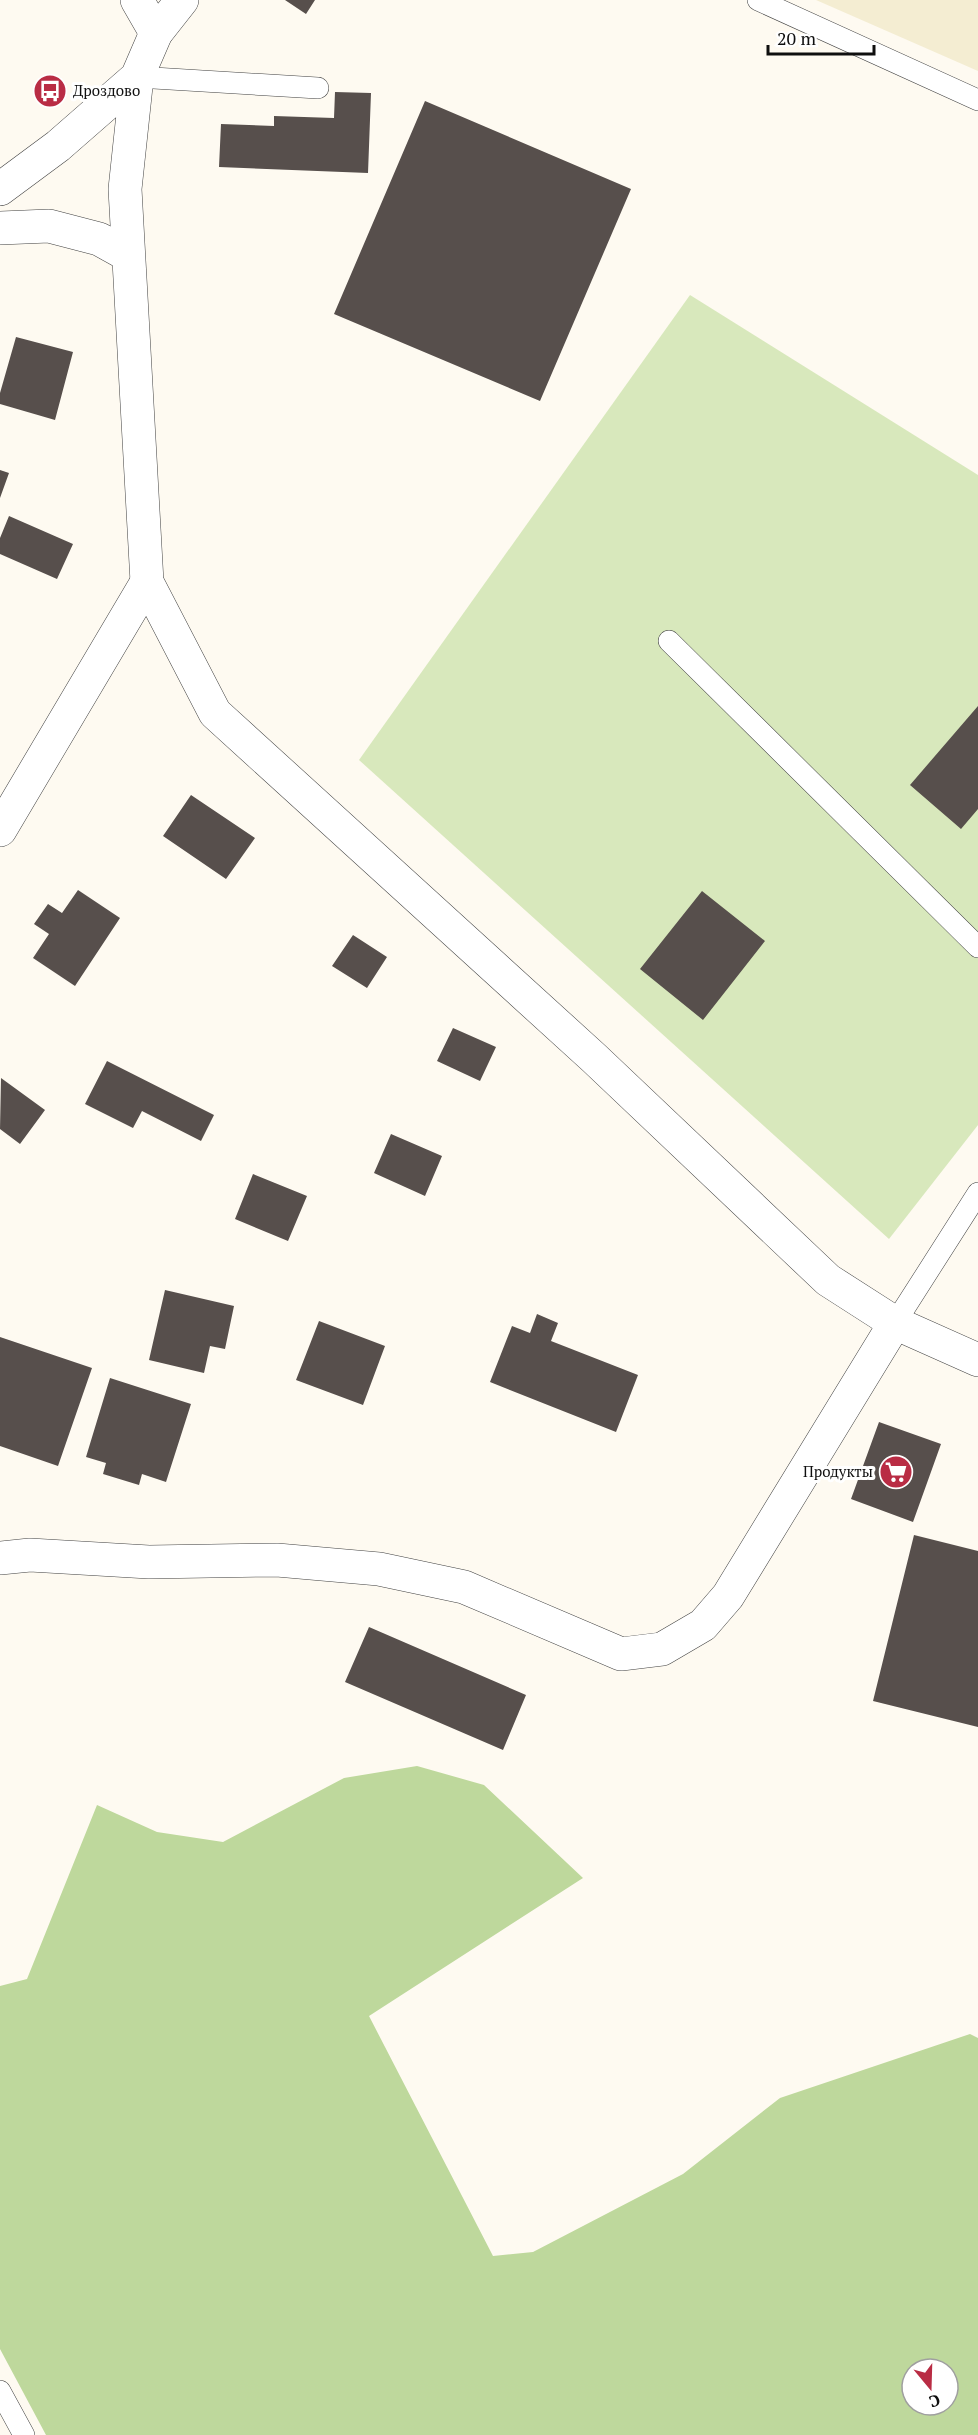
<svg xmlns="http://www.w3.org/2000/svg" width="978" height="2435" viewBox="0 0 978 2435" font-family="'PT Serif',serif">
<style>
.farmland{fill:#f4edd2}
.green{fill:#d8e8bc}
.forest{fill:#bed89c;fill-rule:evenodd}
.building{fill:#574f4c}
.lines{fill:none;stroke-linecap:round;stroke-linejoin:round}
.service-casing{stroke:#424242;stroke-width:22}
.minor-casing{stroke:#424242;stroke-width:34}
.tertiary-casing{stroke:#424242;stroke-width:34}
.service{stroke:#fff;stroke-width:21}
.minor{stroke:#fff;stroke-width:33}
.tertiary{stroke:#fff;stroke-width:33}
.labels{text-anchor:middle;stroke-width:6;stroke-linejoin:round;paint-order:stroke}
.poi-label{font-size:15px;fill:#0f0f0f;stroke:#fff;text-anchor:start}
</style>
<rect width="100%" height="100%" fill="#fefaf1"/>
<path class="farmland" d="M816,0h162v71z"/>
<path class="green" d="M690,295l288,180v650l-89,114 -530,-479z"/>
<path class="forest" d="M417,1766l67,19 99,93 -214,138 124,240 40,-4 150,-78 97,-76 190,-64 8,4v397h-932l-46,-86v-363l27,-7 70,-174 60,27 66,10 121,-64zM912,2369h36v36h-36z"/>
<path class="building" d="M285,0h30l-9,14z
M335,92l36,1 -3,80 -149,-6 2,-43 53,2v-10l60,2z
M425,101l206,88 -91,212 -206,-87z
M16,337l57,15 -18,68 -55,-16v-11z
M0,470l9,3 -9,25z
M9,516l64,28 -16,35 -57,-25v-16z
M978,706v103l-17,20 -51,-44z
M191,795l64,43 -29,41 -63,-43z
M78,890l42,28 -45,68 -42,-28 16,-24 -15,-10 14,-20 14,9z
M702,891l63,50 -62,79 -63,-51z
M353,935l34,22 -20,31 -35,-22z
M453,1028l43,19 -16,34 -43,-20z
M107,1061l107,54 -13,26 -59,-30 -9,17 -48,-24z
M1,1078l44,32 -25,34 -20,-15z
M391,1134l51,22 -17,40 -51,-23z
M253,1174l54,22 -19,45 -53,-22z
M165,1290l69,16 -9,43 -15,-3 -6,27 -55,-13z
M537,1314l21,9 -7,18 87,34 -22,57 -126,-50 22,-56 18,7z
M319,1321l66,25 -22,59 -67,-25z
M0,1337l92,31 -34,98 -58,-20z
M110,1378l81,26 -25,78 -24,-8 -3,11 -36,-11 3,-11 -20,-6z
M879,1422l62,22 -28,78 -62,-23z
M914,1535l64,16v176l-105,-26z
M369,1627l157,68 -23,55 -158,-68z"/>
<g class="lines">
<g class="service-casing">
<path id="service" d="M758,0l220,100
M137,77l181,11
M669,641l309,306
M895,1323l83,-130
M0,2391l24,44"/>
</g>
<g class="minor-casing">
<path id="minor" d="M137,0l19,33
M0,830l147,-248
M0,1558l30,-3 119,7 128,-2 102,9 85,18 157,67 41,-5 41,-24 25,-29 167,-273"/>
</g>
<g class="tertiary-casing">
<path id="tertiary" d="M182,0l-26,33 -19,44 -12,112 22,393 68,131 379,345 234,222 67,43 83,37
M0,189l58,-43 79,-69
M0,228l49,-2 50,13 29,16"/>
</g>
<use href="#service" class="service"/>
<use href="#minor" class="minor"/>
<use href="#tertiary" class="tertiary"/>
</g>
<defs>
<g id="bus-disc" transform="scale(1.725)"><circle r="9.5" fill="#b92c44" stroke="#fff"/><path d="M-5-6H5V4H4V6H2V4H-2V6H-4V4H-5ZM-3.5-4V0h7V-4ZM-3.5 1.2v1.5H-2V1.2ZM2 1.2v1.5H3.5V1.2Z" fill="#fff"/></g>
<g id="supermarket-disc" transform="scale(1.725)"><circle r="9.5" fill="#b92c44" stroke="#fff"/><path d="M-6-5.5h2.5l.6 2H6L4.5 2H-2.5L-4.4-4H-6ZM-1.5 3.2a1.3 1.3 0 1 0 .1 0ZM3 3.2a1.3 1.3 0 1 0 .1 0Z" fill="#fff"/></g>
</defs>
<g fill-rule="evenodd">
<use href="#bus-disc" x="50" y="91"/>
<use href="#supermarket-disc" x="896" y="1472"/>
</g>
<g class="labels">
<g class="poi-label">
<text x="73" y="96">Дроздово</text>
<text x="873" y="1477" text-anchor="end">Продукты</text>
</g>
</g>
<g transform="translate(930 2387) rotate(161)"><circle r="28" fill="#ffffff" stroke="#9f9f9f" stroke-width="1.5"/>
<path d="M0-4.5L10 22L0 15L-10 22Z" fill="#b92c44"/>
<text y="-9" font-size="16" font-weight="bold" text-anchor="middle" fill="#0f0f0f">С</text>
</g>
<path d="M768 45v9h106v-9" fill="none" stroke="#0f0f0f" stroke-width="3"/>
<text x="777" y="45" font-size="18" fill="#0f0f0f" stroke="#ffffff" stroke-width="4.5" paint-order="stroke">20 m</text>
</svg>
